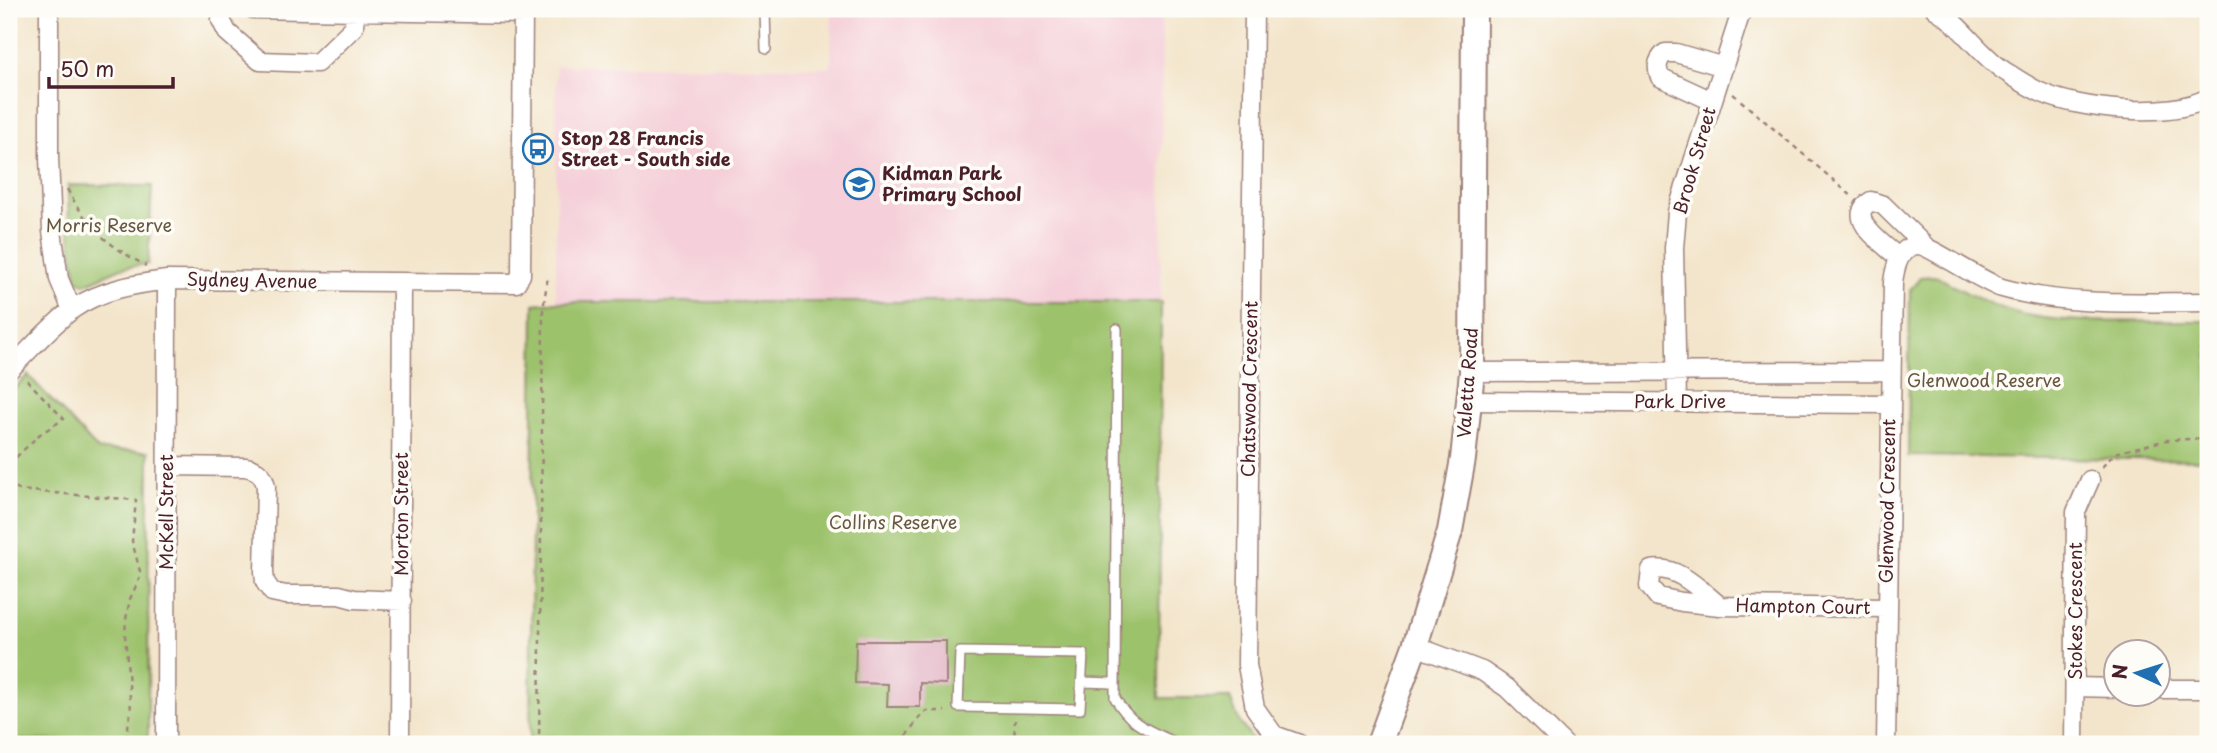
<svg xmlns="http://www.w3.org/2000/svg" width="2217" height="753" viewBox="0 0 2217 753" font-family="'Playpen Sans',sans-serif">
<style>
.built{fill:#f5cfd9}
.green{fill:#9dc26c;stroke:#74704c;stroke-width:2}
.building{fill:#e2b2c5}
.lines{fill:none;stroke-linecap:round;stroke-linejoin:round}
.lane-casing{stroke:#9e827b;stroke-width:12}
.street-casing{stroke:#9e827b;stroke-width:21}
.secondary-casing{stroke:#9e827b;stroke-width:28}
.path{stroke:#9e827b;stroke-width:2.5;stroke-dasharray:5 5;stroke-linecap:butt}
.lane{stroke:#fff;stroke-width:9}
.street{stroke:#fff;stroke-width:18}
.secondary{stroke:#fff;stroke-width:24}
.labels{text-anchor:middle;stroke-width:7;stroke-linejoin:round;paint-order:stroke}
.poi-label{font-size:18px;font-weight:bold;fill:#4a1f2b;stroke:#fdfcf7;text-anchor:start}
.street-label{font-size:18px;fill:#4a1f2b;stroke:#fdfcf7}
.park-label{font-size:18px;fill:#675842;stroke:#fdfcf7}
</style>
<rect width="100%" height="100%" fill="#fdfcf7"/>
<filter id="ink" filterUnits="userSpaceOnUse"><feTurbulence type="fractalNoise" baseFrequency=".0143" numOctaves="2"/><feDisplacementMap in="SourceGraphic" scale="14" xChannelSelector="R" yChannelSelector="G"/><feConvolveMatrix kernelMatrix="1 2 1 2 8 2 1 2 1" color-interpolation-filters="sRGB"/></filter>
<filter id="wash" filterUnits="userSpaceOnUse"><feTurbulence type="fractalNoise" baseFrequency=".00686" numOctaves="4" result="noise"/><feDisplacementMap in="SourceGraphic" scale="28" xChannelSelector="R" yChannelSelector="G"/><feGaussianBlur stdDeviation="1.57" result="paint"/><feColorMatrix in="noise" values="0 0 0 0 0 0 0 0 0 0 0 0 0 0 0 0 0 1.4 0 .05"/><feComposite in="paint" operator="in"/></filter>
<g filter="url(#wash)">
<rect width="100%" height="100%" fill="#f3e5cb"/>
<path class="built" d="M832,9h330l-1,293h-605v-236l275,1z"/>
<path class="green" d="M68,185l84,1 -4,78 -27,4 -36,16 -8,-5 -8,-50z
M1937,276c28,17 60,34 94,40 53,9 122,4 177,5v139l-300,-4 2,-166 10,-13z
M556,302h605l-2,396h71l10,25 16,21h-726l4,-440z
M28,375l70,75 51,1 -1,284 -8,7 -131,-2v-346z"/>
<g id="blocks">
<path class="building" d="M856,641h90v43l-26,-1v24h-33l1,-23 -33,-1z"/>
</g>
</g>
<g filter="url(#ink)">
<use href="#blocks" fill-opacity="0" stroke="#9e827b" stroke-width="2"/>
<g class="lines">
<g class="lane-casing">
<path id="lane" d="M765,9l1,40
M1117,329l-2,369c17,29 34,32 63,46
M960,652l123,2 -3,55 -122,-2z
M1082,682l32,1"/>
</g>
<g class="street-casing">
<path id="street" d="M49,9v148l3,74 7,48 13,31
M222,9l-1,11 6,12 33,29 57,2 37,-36 1,-17
M253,9l270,5
M1254,9l-7,656 8,43 19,27 25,9
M1935,9c26,15 43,44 68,61 11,7 24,16 37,22 39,18 130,27 168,6
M1712,101l-52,-24c-4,-10 -3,-16 5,-24h11l48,14
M1899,258c-14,-13 -56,-40 -28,-57l12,4 43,42
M9,370c21,-20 41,-44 64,-61 27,-19 62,-25 94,-29l349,3 5,-8 2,-266
M1472,372l419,-1
M1469,401l422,3
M1677,402l-3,-154 3,-36 65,-203
M167,466l78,1c13,2 19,8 21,20l-2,85 1,10 7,10 14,3h53l15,4 48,2
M1720,606c-20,-16 -42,-41 -69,-36l-2,16 9,11 24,5 38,4 166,2
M1415,646l67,25 25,17 57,56
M2075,687l41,1
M2158,689h50
M166,744l1,-464
M400,744l2,-461
M1886,744l7,-462c2,-14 6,-35 24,-37 11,-1 65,37 85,43 67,19 137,14 206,14
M2074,744l2,-232 14,-32"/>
</g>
<g class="secondary-casing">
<path id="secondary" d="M1379,744l36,-98 35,-115 13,-72 9,-87 2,-363"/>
</g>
<path class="path" d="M1733,94l120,103
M67,189c23,41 38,54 79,77
M9,464l31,-30 24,-15 -40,-42
M2102,467l13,-14 52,-13 41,-2
M9,480l10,10 117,10 -4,41 9,34 -11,24 -4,20 -1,16 6,75 -6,34
M539,744l4,-434 5,-35
M900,744l22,-30 5,-3h18
M1014,744l1,-24"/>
<use href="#lane" class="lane"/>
<use href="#street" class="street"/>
<use href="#secondary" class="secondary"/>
</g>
</g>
<defs>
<g id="bus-ring" transform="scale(1.575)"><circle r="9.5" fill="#fdfcf7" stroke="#1f6fb2" stroke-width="1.5"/><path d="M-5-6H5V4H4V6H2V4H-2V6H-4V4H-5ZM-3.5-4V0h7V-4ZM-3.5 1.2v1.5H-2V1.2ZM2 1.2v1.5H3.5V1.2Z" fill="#1f6fb2"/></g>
<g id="school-ring" transform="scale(1.575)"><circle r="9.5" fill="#fdfcf7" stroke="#1f6fb2" stroke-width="1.5"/><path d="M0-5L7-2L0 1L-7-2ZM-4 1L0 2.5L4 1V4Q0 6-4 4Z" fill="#1f6fb2"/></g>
</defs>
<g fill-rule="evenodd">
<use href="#bus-ring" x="538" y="149"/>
<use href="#school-ring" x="859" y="184"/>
</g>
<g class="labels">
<g class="poi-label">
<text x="561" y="145">Stop 28 Francis<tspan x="561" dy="21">Street - South side</tspan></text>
<text x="882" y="180">Kidman Park<tspan x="882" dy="21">Primary School</tspan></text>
</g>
<g class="street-label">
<text transform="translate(1695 161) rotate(-74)" y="6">Brook Street</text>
<text transform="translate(252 281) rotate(1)" y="6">Sydney Avenue</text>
<text transform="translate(1468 383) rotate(-86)" y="6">Valetta Road</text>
<text transform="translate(1250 389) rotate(-89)" y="6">Chatswood Crescent</text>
<text x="1680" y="408">Park Drive</text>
<text transform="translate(1888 501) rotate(-89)" y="6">Glenwood Crescent</text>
<text transform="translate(167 512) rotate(-90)" y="6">McKell Street</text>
<text transform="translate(402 514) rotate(-90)" y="6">Morton Street</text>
<text transform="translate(1803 607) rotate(1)" y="6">Hampton Court</text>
<text transform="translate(2076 611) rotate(-90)" y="6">Stokes Crescent</text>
</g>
<g class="park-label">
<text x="109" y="232">Morris Reserve</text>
<text x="1984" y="387">Glenwood Reserve</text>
<text x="893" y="529">Collins Reserve</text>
</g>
</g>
<rect width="2217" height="753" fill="none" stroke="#fdfcf7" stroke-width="35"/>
<g transform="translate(2137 673) rotate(274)"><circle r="33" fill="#fdfcf7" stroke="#b5a4a5" stroke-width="2"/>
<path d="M0-5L12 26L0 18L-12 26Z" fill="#1f6fb2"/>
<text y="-10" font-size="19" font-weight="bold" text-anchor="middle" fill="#4a1f2b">N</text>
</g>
<path d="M49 77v10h124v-10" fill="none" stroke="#4a1f2b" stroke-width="3.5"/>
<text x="60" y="77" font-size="21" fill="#4a1f2b" stroke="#fdfcf7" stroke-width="5" paint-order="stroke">50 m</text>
</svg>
